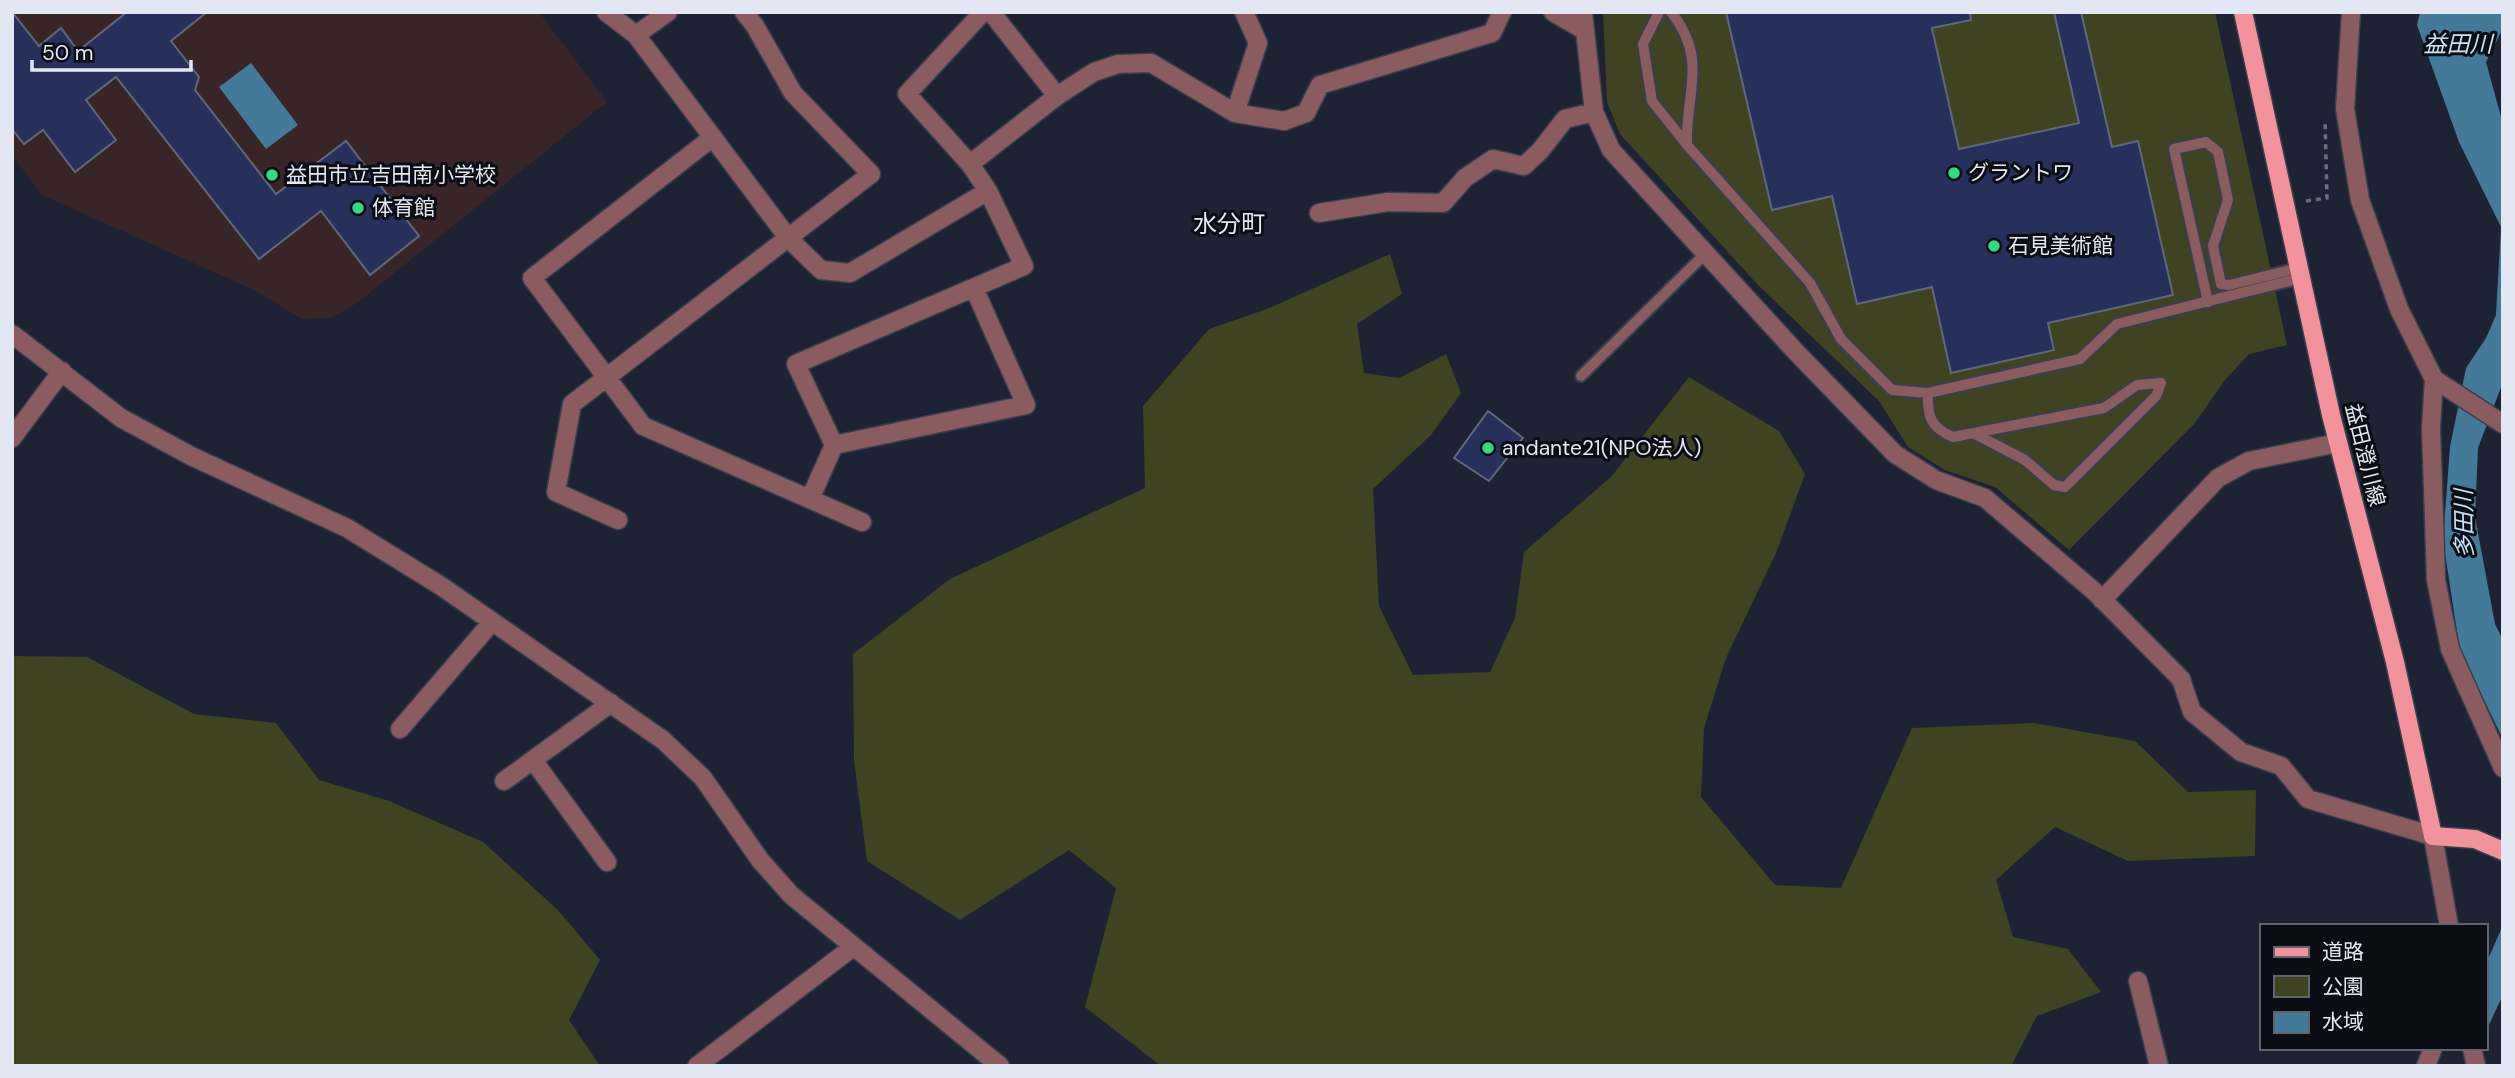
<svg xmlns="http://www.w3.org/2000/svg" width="2515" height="1078" viewBox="0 0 2515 1078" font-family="'DM Sans','Noto Sans JP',sans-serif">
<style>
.education{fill:#382528}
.green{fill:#3f4322}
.water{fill:#457999}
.building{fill:#26305a;stroke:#61677b;stroke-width:2}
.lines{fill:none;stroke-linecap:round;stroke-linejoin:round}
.service-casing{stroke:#3a3e4f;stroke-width:14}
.minor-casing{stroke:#3a3e4f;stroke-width:21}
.tertiary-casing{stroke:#3a3e4f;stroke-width:21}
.primary-casing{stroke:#3a3e4f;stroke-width:21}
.path{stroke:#6a6e7d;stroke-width:3.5;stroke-dasharray:5 5;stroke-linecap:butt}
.service{stroke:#8a5c60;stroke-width:10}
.minor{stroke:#8a5c60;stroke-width:18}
.tertiary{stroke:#8a5c60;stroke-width:18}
.primary{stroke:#f1929c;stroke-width:18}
.poi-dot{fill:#35d881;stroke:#0a0d14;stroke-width:2.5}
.labels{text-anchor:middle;stroke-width:6;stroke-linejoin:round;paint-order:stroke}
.poi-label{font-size:21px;fill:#e3e7f3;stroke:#0a0d14;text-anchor:start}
.street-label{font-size:21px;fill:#e3e7f3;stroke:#0a0d14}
.water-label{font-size:23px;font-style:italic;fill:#c4e2f6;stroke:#0a0d14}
.quarter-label{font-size:24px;fill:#e3e7f3;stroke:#0a0d14}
</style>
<rect width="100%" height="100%" fill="#1e2334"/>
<path class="education" d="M12,12h527l68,90 -250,201 -26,15 -29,1 -46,-28 -214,-96 -30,-40z"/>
<path class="green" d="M1603,12h612l72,333 -38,9 -24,26 -31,44 -125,126 -74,-63 -50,-17 -37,-23 -29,-46 -121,-116 -138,-151 -13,-32z
M1390,254l12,40 -45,30 7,49 35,5 47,-24 15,39 -30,42 -58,54 6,117 34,69 77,-3 25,-54 9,-66 87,-75 78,-100 90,54 26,43 -29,79 -50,105 -22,70 -3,69 74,88 66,3 71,-160 122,-5 101,18 53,51 68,-2 -1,66 -127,5 -73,-34 -59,53 17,57 55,12 33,43 -64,24 -26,50h-850l-76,-59 31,-119 -47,-38 -109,70 -93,-59 -13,-101 -1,-106 97,-75 195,-91 -2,-82 66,-77 58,-20z
M12,656l75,1 107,57 82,9 43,57 70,21 94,41 75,68 42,50 -31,60 31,46h-588z"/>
<path class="water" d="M2420,12h83v16l-17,34 17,62v258l-25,66 -3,69 20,107 8,16v99l-43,-88 -17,-111 7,-93 16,-79 20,-30 10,-23 5,-88 -42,-85 -42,-117z
M251,63l47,62 -32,24 -47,-62z
M2503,925v70l-18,38v-67z"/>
<path class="building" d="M12,12l27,34 22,-18 17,23 49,-39h80l-36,29 28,36 -4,13 81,104 70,-53 73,95 -49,39 -49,-64 -62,48 -143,-182 -30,23 30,40 -41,32 -32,-42 -19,14 -12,-15z
M1726,12h244l1,8 -39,8 27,121 120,-26 -25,-111h27l31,135 26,-6 35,154 -125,28 6,27 -103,23 -19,-86 -75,17 -25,-108 -60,14z
M1488,411l35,27 -34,43 -35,-23z"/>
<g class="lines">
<g class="service-casing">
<path id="service" d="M1659,12l-16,32 9,57 35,44 123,138 31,56 51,51 36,3 152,-34 37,-35 184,-46
M1671,12c38,47 14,82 16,133
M2208,302l-34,-153 32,-7 12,10 10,48 -15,46 8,38 8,1 70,-17
M1581,376l124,-122
M1928,393c-1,23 3,35 25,44l151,-29 33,-23 24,-2 -5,13 -91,91 -11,-2 -29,-25 -52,-27"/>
</g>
<g class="minor-casing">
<path id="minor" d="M606,12l30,23 153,204 32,31 29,3 138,-82
M991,12l66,84
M1553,12l29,17
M1583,12l11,100 17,38 185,202 99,102 41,26 49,18 110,94 86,87 11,33 49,40 40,14 27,33 125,37
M2351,12l-6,97 15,91 39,109 35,70 69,45
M636,35l32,-23
M1235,113l23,-70 -14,-31
M713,137l-181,141 111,148 219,96
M970,164l87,-68 37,-24 24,-8 33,-1 84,50 49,8 22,-8 14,-28 172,-52 10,-21
M1319,213l69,-11 55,1 22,-25 28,-19 31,7 16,-15 25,-32 29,-7
M12,334l109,84 70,38 156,72 94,58 222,154 40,38 57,82 31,35 209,171
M2434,379l-3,49 5,152 14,69 53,119
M12,438l50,-67
M834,445l-38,-81 228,-98 -36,-75 -18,-27 -63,-70 76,-82
M810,499l24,-54 192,-40 -52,-117
M618,520l-62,-28 16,-88 299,-230 -78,-81 -38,-67 -11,-14
M2102,600l116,-122 31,-17 89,-18
M400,729l92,-107
M533,760l74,102
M504,781l107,-78
M2138,981l21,85
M697,1066l156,-119
M2426,1066l7,-18"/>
</g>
<g class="tertiary-casing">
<path id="tertiary" d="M2433,836l16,90
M2472,1048l4,18"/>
</g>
<g class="primary-casing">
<path id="primary" d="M2243,12l88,403 64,247 38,174 42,3 28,12"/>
</g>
<path class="path" d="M2306,201l21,-3 -2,-78"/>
<use href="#service" class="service"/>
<use href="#minor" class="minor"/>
<use href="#tertiary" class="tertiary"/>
<use href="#primary" class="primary"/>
</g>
<g class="poi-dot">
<circle cx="1954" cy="173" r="7"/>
<circle cx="272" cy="175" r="7"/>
<circle cx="358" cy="208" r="7"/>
<circle cx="1994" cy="246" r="7"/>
<circle cx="1488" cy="448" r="7"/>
</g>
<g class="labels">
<g class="poi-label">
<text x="1968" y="180">グラントワ</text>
<text x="286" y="182">益田市立吉田南小学校</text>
<text x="372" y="215">体育館</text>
<text x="2008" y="253">石見美術館</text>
<text x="1502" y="455">andante21(NPO法人)</text>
</g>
<g class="street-label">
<text transform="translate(2365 455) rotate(76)" y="7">益田澄川線</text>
</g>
<g class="water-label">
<text x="2458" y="52">益田川</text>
<text transform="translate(2464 524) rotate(-91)" y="8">多田川</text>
</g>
<g class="quarter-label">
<text x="1229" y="232">水分町</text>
</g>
</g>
<rect width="2515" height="1078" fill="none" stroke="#e3e7f3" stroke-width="28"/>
<rect x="2260" y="924" width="228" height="126" fill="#0a0d14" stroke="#61646d" stroke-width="2"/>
<rect x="2274" y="947" width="35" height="10" fill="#f1929c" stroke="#61646d" stroke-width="2"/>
<text x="2322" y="959" font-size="21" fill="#e3e7f3">道路</text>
<rect x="2274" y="976" width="35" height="21" fill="#3f4322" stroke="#61646d" stroke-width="2"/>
<text x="2322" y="994" font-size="21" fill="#e3e7f3">公園</text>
<rect x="2274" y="1012" width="35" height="21" fill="#457999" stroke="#61646d" stroke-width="2"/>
<text x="2322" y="1029" font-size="21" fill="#e3e7f3">水域</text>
<path d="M32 60v10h159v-10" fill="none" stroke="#e3e7f3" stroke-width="3.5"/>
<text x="42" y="60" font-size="21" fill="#e3e7f3" stroke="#0a0d14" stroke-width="5" paint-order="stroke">50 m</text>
</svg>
